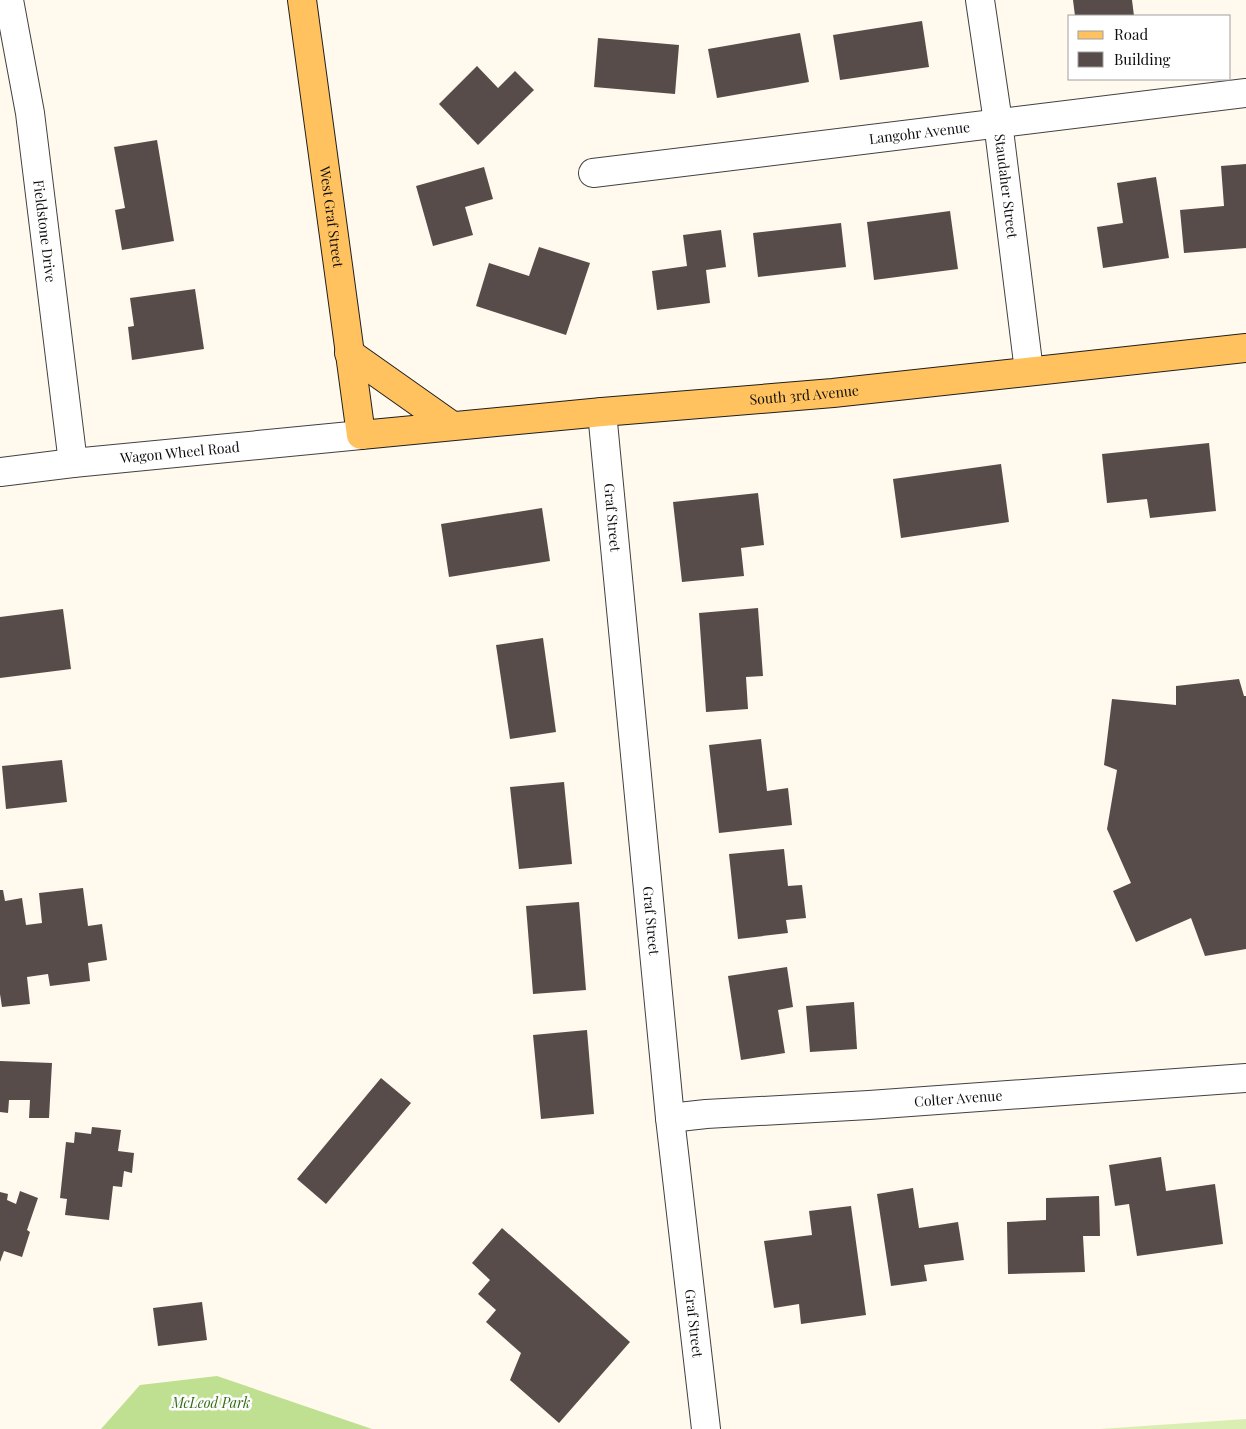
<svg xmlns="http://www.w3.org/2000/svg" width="1246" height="1429" viewBox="0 0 1246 1429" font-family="'Playfair Display',serif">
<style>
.green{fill:#daeeb4}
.forest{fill:#c0e091}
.building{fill:#574c49}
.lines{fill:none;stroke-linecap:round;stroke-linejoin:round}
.minor-casing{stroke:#414141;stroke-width:30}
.major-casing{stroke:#1f1f1f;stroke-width:30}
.minor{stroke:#fff;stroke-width:28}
.major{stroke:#ffc25e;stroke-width:28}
.labels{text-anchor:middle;stroke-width:5;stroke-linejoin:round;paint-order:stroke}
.street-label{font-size:14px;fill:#0e0e0e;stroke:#fff}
.park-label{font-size:14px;font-style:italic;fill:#346c17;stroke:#fff}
</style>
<rect width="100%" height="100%" fill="#fff9ee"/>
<path class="green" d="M1246,1419v10h-146z"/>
<path class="forest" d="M217,1376l155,53h-271l39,-44z"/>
<path class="building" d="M1073,0h59l2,16h-59z
M922,21l7,46 -89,13 -7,-45z
M800,33l9,49 -92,16 -9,-49z
M598,38l81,7 -4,49 -81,-7z
M477,66l21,22 17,-17 19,19 -56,55 -39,-41z
M157,140l17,101 -52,9 -7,-40 10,-2 -11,-61z
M1246,164v84l-62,5 -4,-43 44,-4 -3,-40z
M484,167l9,32 -28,8 8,28 -40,11 -17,-60z
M1156,177l13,81 -66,10 -6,-41 26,-4 -6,-40z
M950,211l8,58 -84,11 -7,-58z
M841,223l5,44 -88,10 -5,-44z
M721,230l5,37 -20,3 4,33 -53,7 -5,-39 35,-5 -4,-31z
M539,247l51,16 -24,72 -90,-29 13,-43 40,13z
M195,289l9,60 -72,11 -4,-33 6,-1 -4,-28z
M1209,443l7,68 -66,7 -3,-19 -40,4 -5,-49z
M1001,464l8,58 -108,16 -8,-59z
M758,493l6,52 -23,3 3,28 -62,6 -9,-80z
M542,508l8,53 -101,16 -8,-53z
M758,608l5,68 -17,1 2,32 -42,3 -7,-99z
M63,609l8,60 -71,9v-61z
M543,638l13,94 -46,7 -14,-94z
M1239,679l5,17h2v253l-41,7 -14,-38 -55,24 -23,-51 18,-8 -24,-54 10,-59 -13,-5 8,-66 64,6v-19z
M761,739l6,52 21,-3 4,37 -73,8 -10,-88z
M62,760l5,42 -61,7 -4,-43z
M564,782l8,82 -53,5 -9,-82z
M784,849l4,37 14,-1 4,33 -20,2 2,13 -50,6 -9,-85z
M83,888l5,38 14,-2 5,36 -19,3 2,18 -40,5 -2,-12 -21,3 3,27 -28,3 -2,-13v-104h3l2,11 17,-3 4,27 16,-2 -3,-30z
M579,902l7,88 -53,4 -7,-88z
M787,967l6,40 -15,3 7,43 -44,7 -13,-84z
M854,1002l3,47 -47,3 -4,-46z
M587,1030l7,84 -53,5 -8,-84z
M0,1061l52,2 -3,55h-20l1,-18h-21l-1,13 -8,-1z
M381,1078l30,25 -85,101 -29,-25z
M92,1127l29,3 -3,21 16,2 -2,20 -8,-2 -2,16 -9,-1 -4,34 -44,-5 2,-16 -7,-1 6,-56 8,1 1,-11 16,2z
M1161,1157l5,34 49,-7 8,60 -86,12 -8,-52 -14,2 -6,-41z
M913,1188l6,40 39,-6 6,38 -40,5 3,16 -36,5 -14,-92z
M20,1191l18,7 -11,32 3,2 -8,25 -18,-6 -4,11v-70l8,2 -1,6 9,4z
M1099,1196l1,40h-17l2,36 -77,2 -1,-52 39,-2v-22z
M851,1206l15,109 -65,9 -2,-20 -25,4 -10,-67 48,-6 -3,-24z
M502,1228l128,114 -71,81 -49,-43 11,-27 -35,-31 10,-12 -18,-16 12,-14 -18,-17z
M202,1302l5,38 -49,6 -5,-38z"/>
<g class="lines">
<g class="minor-casing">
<g id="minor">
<path id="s1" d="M9,0l21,113 43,350"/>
<path id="s2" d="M980,0l18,122 31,249"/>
<path id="s3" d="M593,173l653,-80"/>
<path id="s4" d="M602,412l68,706 36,311"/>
<path id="s5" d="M0,472l73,-9 288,-28"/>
<path id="s6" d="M670,1118l36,-4 163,-9 377,-27"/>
</g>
</g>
<g class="major-casing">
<g id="major">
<path id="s7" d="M302,0l59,435 241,-23 231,-19 413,-45"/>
<path d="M349,353l102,72"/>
</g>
</g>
<use href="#minor" class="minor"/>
<use href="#major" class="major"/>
</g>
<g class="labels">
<g class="street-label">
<text dy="5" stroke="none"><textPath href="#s3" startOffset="329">Langohr Avenue</textPath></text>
<text dy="5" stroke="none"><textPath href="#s2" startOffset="188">Staudaher Street</textPath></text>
<text dy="5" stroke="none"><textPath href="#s7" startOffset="219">West Graf Street</textPath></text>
<text dy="5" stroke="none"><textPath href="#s1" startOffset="234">Fieldstone Drive</textPath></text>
<text dy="5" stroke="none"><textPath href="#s7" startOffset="884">South 3rd Avenue</textPath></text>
<text dy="5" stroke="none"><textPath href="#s5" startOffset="181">Wagon Wheel Road</textPath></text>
<text dy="5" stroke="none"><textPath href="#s4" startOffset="106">Graf Street</textPath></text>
<text dy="5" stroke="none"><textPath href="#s4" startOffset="511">Graf Street</textPath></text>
<text dy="5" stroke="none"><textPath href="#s6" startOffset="289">Colter Avenue</textPath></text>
<text dy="5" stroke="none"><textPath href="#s4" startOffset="916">Graf Street</textPath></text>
</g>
<g class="park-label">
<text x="211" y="1408">McLeod Park</text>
</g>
</g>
<rect x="1068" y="15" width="162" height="65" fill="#ffffff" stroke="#9f9f9f"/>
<rect x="1078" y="31" width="25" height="8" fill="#ffc25e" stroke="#9f9f9f"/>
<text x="1114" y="40" font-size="15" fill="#0e0e0e">Road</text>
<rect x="1078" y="52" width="25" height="15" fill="#574c49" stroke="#9f9f9f"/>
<text x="1114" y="65" font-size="15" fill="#0e0e0e">Building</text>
</svg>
